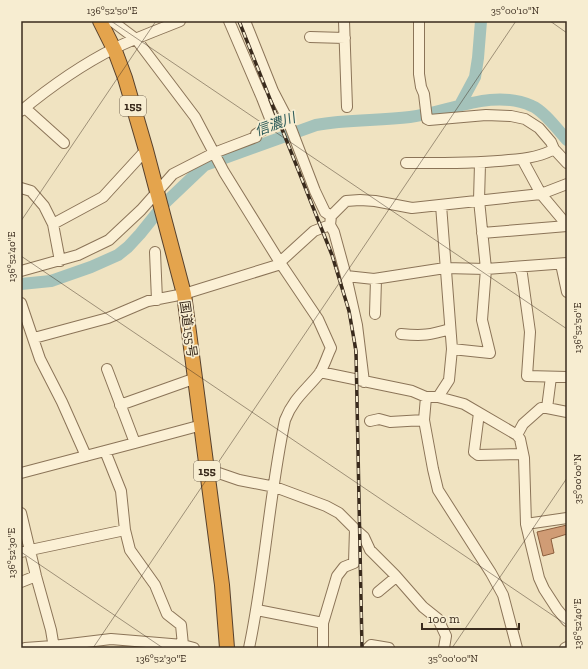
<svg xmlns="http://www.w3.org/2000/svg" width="588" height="669" viewBox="0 0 588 669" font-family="'Zilla Slab','Noto Sans JP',serif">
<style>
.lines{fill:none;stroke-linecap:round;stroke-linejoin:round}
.river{stroke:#a4c2ba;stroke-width:12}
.building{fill:#d09c75;stroke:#8b5d3c}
.minor-casing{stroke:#8b7458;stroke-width:12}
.highway-casing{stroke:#58412c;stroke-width:16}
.minor{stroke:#fbf0d5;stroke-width:10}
.highway{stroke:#e4a44d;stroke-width:14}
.rail-casing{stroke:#3a2b1d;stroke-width:3.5}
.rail{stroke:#f7edd1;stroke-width:2;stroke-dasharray:6;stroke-linecap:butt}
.ticks{fill:none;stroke:#3a2b1d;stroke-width:1;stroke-opacity:0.45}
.labels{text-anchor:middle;stroke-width:3.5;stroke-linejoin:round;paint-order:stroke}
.shield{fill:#f7edd1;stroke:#736553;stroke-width:1}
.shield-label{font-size:12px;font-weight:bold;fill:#3a2b1d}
.street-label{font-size:13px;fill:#3a2b1d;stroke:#f7edd1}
.water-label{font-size:14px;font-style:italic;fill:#2b5a58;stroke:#f7edd1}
.neatline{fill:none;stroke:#3a2b1d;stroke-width:1.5}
.ticks-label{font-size:10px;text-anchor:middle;fill:#3a2b1d}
</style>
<rect width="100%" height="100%" fill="#f0e3c1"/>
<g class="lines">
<path class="river" d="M460,105l15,-28 3,-19 3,-37
M21,284l30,-3 40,-14 27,-12 10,-8 12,-13 25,-31 40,-38 111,-40c31,-6 63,-4 94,-8 40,-5 83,-29 122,-11 12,5 25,23 35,34"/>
</g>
<path class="building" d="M567,525v9l-16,5 3,14 -11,3 -6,-24z"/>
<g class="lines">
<g class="minor-casing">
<path id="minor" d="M112,21l24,18 59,78 29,55 57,92 37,55 13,29c-4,8 -7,19 -12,26 -13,16 -26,25 -34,46 -16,75 -20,153 -36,228
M229,21l33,77
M245,21l28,70 14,27 28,73 10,21 6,4
M344,21l3,86
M419,21v53l2,13 3,7 3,25 2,1 57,-5 25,1 14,3 14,9 12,14 3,7 13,14
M310,37l35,1
M25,108l39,35
M21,111c29,-24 60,-46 94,-63 21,-10 43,-18 65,-27
M522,159l19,35 26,31
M406,163c35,0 69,1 103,-3 15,-1 32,-3 45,-11
M21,188l10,3 13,15 9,18 7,37
M53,224l50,-27 43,-47
M482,233l85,-7
M155,252l2,48
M280,262l34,-31 16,-6
M561,264l6,28
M519,267l3,7 8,58 -3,44 40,1
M21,271l57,-16 31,-15 32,-30 32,-36 41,-21 42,-16v-3l9,-5 6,-8 -9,-23 11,-7
M346,276l28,3 71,-11 41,1 81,-6
M21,303l19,56 22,43 24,54
M375,314l1,-35
M401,334c22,2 29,1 49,-5
M34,338l74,-20 40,-17 36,-7 97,-30
M452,349l38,4 -8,-33 4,-51 -7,-69 1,-36
M320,372l92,19 14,6h12l26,7 53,31 3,4 4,19 2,66 13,54 5,11 13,20 10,12
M364,382l-7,-57 -11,-49 -12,-44 -4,-7 1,-9 15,-15 14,-1 15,1 37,7 129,-14 26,-10
M426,397l-2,23 9,49 5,21 53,83 12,22 14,53
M438,397l11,-17 3,-31 -11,-144
M120,405l76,-27
M547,408l20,4
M479,413l-5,39 4,3 45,-1
M370,421l9,-2 11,3 34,-2
M517,435l6,-11 18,-16h6l4,-31
M135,443l67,-18
M105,451l16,40 4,39 5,20 25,35 12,29 14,11 2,20
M207,469l32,11 36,7 51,19 13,7 16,16 9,8 6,13 25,25 28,32 15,12 8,17 -2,12
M21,473l114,-30 -28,-74
M21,513l15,63 15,54 3,18
M526,524l41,-6
M21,552l104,-22
M21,582l15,-6
M378,592l18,-15
M257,610l66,13
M25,648l28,-2 58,-7 72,6 11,3
M323,648v-25l14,-47 7,-9 10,-4 1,-34
M368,648l3,-3 18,3
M565,648l2,-1"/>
</g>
<g class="highway-casing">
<path id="highway" d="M100,21l15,30 10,27 21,72 38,144 38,291 5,63"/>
</g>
<use href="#minor" class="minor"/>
<use href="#highway" class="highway"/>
<g class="rail-casing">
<path id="rail" d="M239,21l93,234 17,56 7,40 6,297"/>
</g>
<use href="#rail" class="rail"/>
</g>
<path class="ticks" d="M111,21l456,308M550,21l17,12M21,221l135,-200M21,256l546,369M21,552l142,96M93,648l423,-627M452,648l115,-170"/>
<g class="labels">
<g class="shield">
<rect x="120" y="96" width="26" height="20" rx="3"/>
<rect x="194" y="461" width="26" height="20" rx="3"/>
</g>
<g class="shield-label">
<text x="133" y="110">155</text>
<text x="207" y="475">155</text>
</g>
<g class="street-label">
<text transform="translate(189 329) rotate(82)" y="5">国道155号</text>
</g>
<g class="water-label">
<text transform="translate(275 124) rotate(-20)" y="5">信濃川</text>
</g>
</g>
<rect width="588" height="669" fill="none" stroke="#f7edd1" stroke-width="44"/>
<path d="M422 623v6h97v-6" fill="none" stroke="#3a2b1d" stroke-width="2"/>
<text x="428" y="623" font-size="12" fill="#3a2b1d" stroke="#f7edd1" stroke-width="3" paint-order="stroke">100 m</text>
<rect x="22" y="22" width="544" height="625" class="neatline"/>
<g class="ticks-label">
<text x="112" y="14">136°52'50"E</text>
<text x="515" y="14">35°00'10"N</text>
<text transform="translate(11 257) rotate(-90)" y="4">136°52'40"E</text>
<text transform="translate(577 328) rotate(-90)" y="4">136°52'50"E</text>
<text transform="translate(577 479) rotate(-90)" y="4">35°00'00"N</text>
<text transform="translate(11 553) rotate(-90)" y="4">136°52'30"E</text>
<text transform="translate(577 624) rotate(-90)" y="4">136°52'40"E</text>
<text x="161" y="662">136°52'30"E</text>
<text x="453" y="662">35°00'00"N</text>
</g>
</svg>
